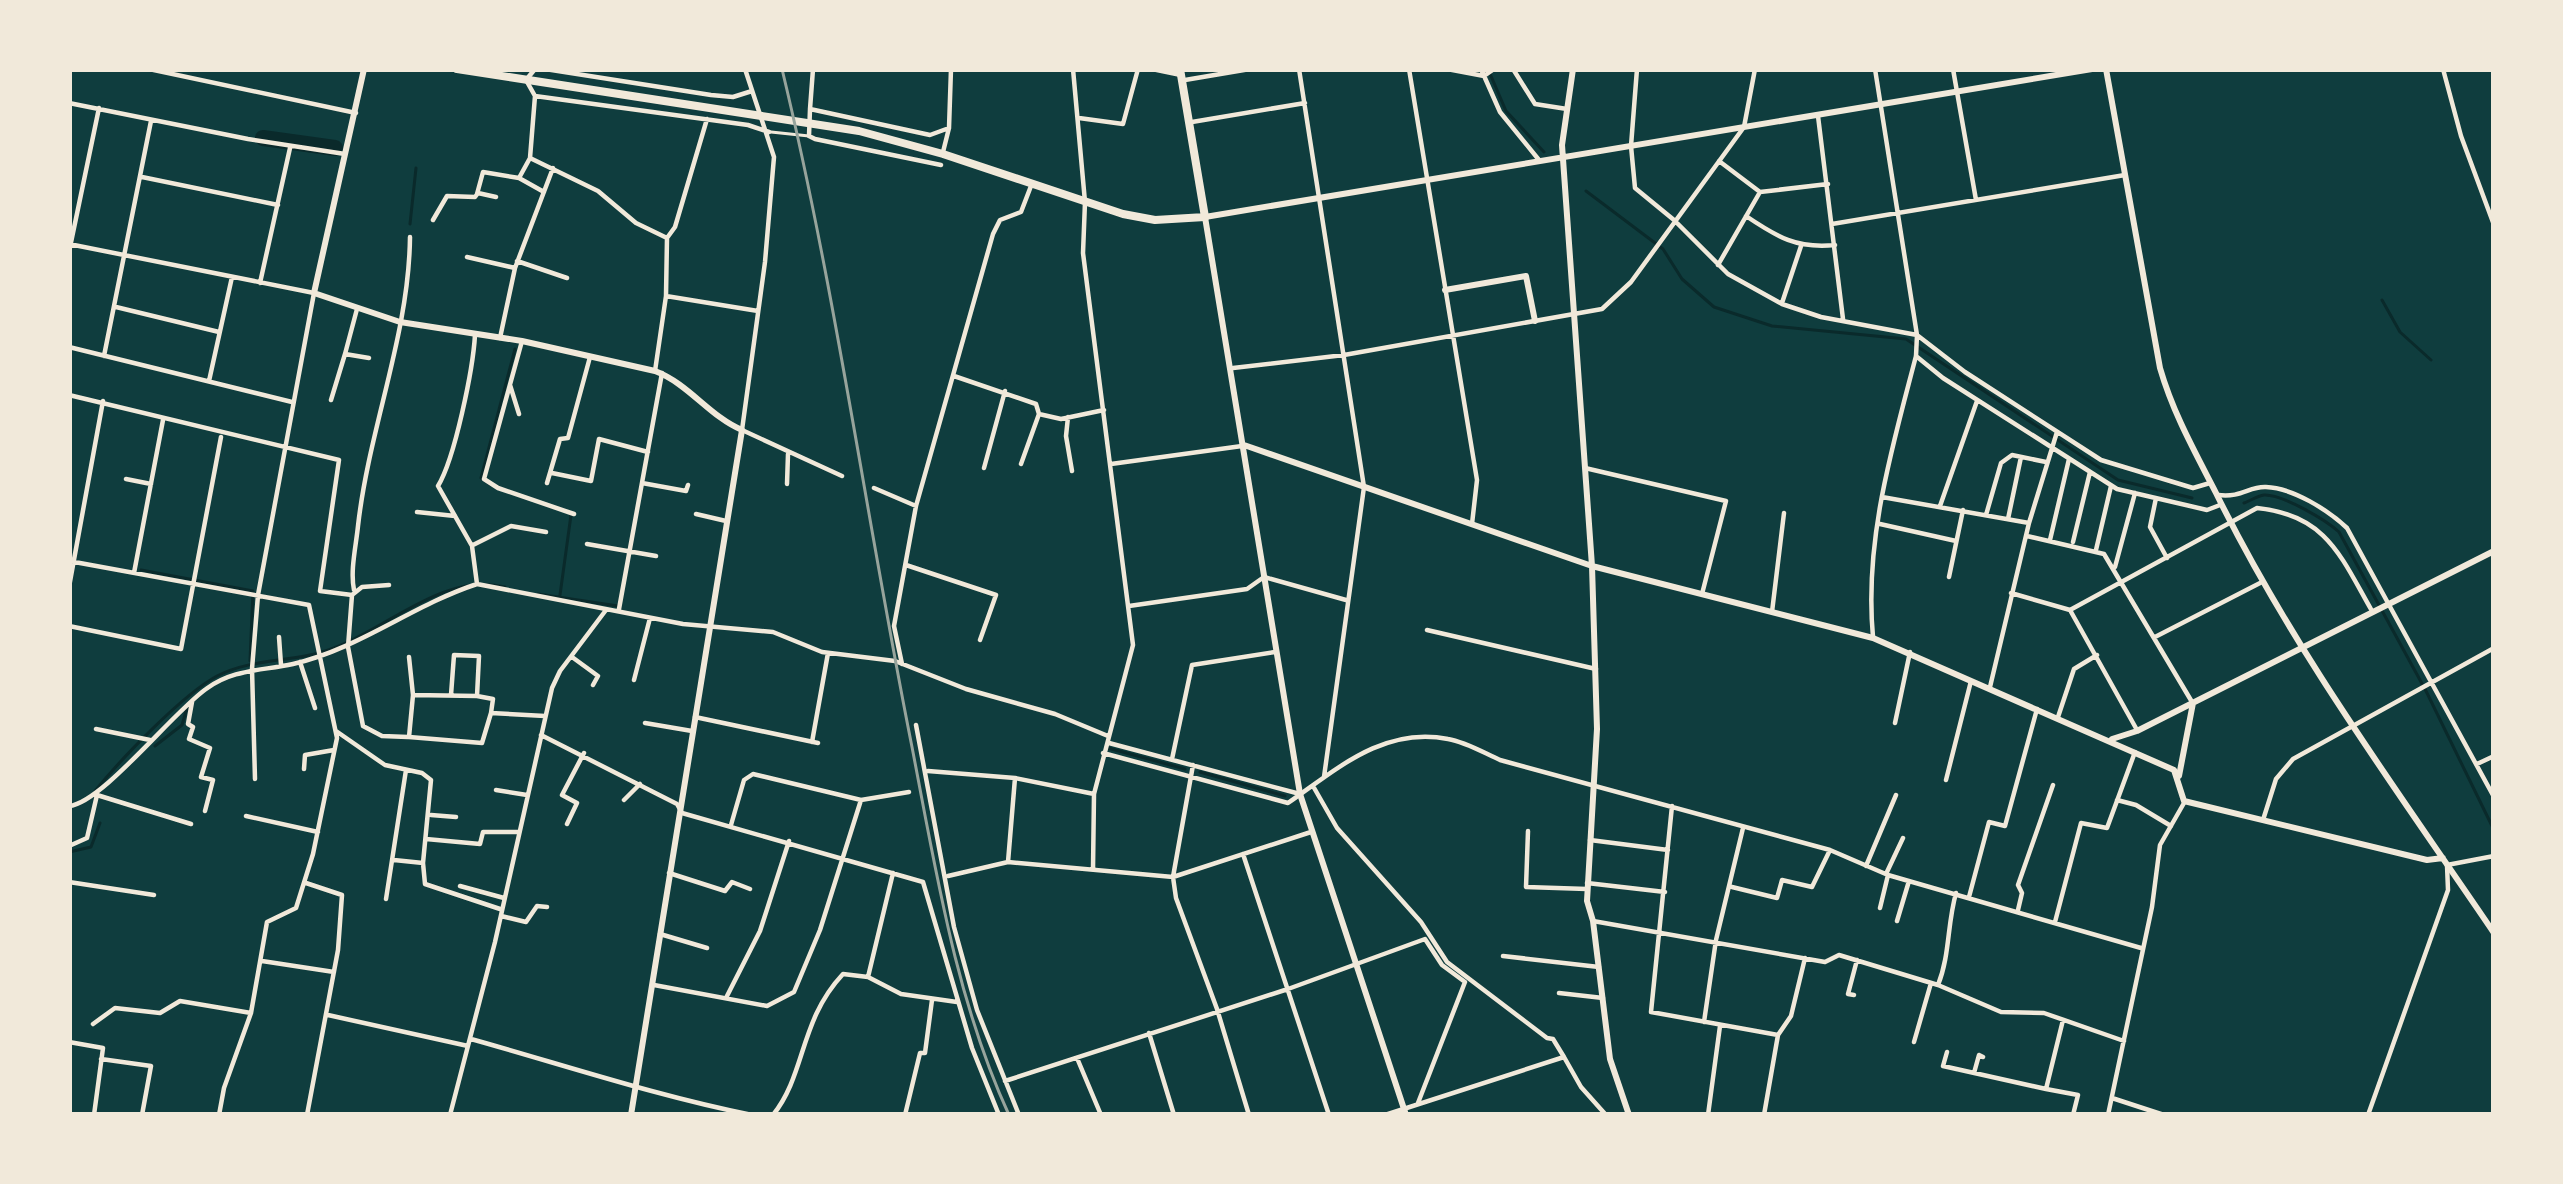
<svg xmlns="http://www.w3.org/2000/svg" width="2563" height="1184" viewBox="0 0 2563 1184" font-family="Figtree,sans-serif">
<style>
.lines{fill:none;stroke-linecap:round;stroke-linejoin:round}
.stream{stroke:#0a2a2b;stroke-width:3}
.river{stroke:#0a2a2b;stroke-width:16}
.pedestrian{stroke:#f1e9da;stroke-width:3}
.minor{stroke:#f1e9da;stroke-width:4.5}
.tertiary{stroke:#f1e9da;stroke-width:6}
.trunk{stroke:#f1e9da;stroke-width:8}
.rail{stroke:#97a49c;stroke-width:3}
</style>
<rect width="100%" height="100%" fill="#0f3d3e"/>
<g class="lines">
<path class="stream" d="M1488,69l18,42 38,41
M1586,191l77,58 19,30 32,28 58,19 134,13 212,141 74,18
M410,224l6,-56
M2382,300l18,32 31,28
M491,485l-10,-7 34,-129
M2244,503c6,-2 13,-7 20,-8 18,-1 62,25 75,37l87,159 68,139
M141,570l112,21 -3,70
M538,594l80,12
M560,595l11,-80
M155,746l27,-21 5,-17
M1108,748l77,21
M1200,772l85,24
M95,791c26,-32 87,-96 122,-115 37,-19 79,-13 117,-28 56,-21 109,-76 171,-61
M69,852l22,-5 9,-24"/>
<path class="river" d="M263,138l72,10"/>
<path class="pedestrian" d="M771,132l38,4"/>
<path class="minor" d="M149,69l207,44
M535,69l-9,11 9,16 -5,62 68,33 38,32 31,15
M545,69l166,26 22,2 19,-6
M745,69l29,88 -9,105 -23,168 100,46
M813,69l-3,40 120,26 19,-7
M1073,69l12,133 -2,51 50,392 -39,149 -1,75
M1152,69l29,6
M1299,69l65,418 -40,290
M1409,69l68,411 -5,44
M1447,69l37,7 10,-7
M1481,69l19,43 39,48
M1513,69l22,35 32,5
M1637,69l-6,77 4,42 39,32 54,54 54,30 39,13 96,18 48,37 136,88 92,28 17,-5
M1637,69h120
M1953,69l23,131
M2443,69l18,67 33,89
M1185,80l65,-11
M535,96l213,29 21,7
M69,103l179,36 97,15
M810,109l-1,27 6,3 126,26
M1818,116l25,203
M1079,118l44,6 15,-55
M1192,122l113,-19
M943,152l6,-24 2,-59
M1719,161l41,31 68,-8
M142,177l136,28
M519,178l11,-20
M477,194l6,-22 36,6 25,14
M1746,216c31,21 51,33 89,29
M433,220l14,-24 28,1 3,-4 18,4
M1832,224l293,-49
M69,244l245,49 -56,302 -6,74 3,110
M69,252l30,-144
M467,257l48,11
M517,261l50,17
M1718,265l42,-73
M260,283l30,-135
M666,296l92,15
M1782,303l19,-57
M116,307l103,25
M475,335c-2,34 -20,123 -37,151l34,60 5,38
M500,338l15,-70 38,-100
M522,341l-38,138 14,9 76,26
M69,347l223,55
M345,354l12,-45
M104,356l47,-235
M1916,356l27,22 174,111 90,21 13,-5
M1233,368l111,-13 258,-46 29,-27 113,-155 11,-58
M655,371l11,-75 1,-58 8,-11 32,-108
M954,376l82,28 3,10 22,5 43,-9
M209,381l23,-104
M510,385l9,29
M69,395l270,65 -19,131 32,4 10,-8 27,-2
M331,400l14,-46 24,4
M1068,417l-2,19 6,35
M1021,464l18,-50
M1111,464l131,-18
M984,468l21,-77
M1585,468l141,33 -24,93
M552,473l39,8 8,-42 49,13
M126,479l25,5
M547,483l13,-44 8,-1 22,-81
M642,483l44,8 2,-6
M787,484l1,-30
M874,488l42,18
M2218,495c24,3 31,-9 48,-8 27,1 62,23 81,41l147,269
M1882,497l147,26
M2156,498l-6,29 17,31
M1940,506l37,-105
M417,512l38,4
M696,514l30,7
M1986,515l15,-52 11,-8 34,7
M2008,519l13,-62
M1880,524l76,17
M2027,536l77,18 88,148
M2050,540l19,-81
M2073,542l17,-70
M587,544l69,12
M473,545l38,-19 35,6
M2096,550l15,-64
M69,561l240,44 28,133 -24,116 -17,54 -29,14 -16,91 -27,75 -5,27
M906,565l90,30 -16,45
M2115,567l20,-74
M134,573l29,-153
M1949,577l14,-67
M69,587l34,-186
M354,590c-4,-19 2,-44 4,-64 11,-98 51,-191 52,-289
M2011,593l59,17 67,120
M352,595l-4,52 15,79 19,10 26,1
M1129,606l118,-17 17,-12 82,23
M619,609l43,-236
M2070,610l187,-102c70,7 84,49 115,103
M1772,612l12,-99
M69,626l112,23 40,-212
M1427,630l169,39
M279,637l2,28
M1873,637c-9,-96 19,-189 43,-281l1,-21 -42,-266
M2155,637l107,-55
M409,657l4,38 -4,42 73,6 9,-30 54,3
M572,657l26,19 -5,9
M300,662l15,46
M902,664l-8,-38 22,-120 77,-272 7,-14 21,-8 10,-26
M634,680l16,-62
M1990,687l39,-164 28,-91
M413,695l64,1
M451,695l3,-40 25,1 -2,40 16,3 -2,14
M192,702l-4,22 5,3 -4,12 21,9 -9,29 12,3 -8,31
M695,717l123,26
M2058,717l16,-48 23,-14
M645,723l47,8
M1895,723l15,-71
M916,725l38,202 23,83 42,105
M96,729l54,11
M336,731l49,34 37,8 9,7 -8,83 2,21 75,25
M541,735l136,69 5,9 241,69 49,166 27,67
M812,742l16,-89
M1109,743l191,51
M1103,753l185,50c49,-34 96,-77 160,-64 18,3 36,14 52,21l330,90 58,25 253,73
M1172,759l20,-94 83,-13
M2477,764l17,-8
M1193,765l-20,112 3,21 41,111 32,106
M304,769l1,-14 29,-5
M928,771l87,7 79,16
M1946,780l25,-99
M1313,786l24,42 84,94 26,40 100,76 6,1 11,18 -179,58
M496,790l31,5
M97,795l94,29
M624,800l16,-16
M2117,800l19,5 35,21
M69,806c33,-3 103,-93 137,-117 27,-20 55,-18 87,-25 66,-15 120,-59 184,-80l206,40 90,8 49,20 73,9 71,28 89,25 53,22
M1672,806l-21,206 127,23
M431,815l25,2
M246,816l72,16
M2263,820l13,-41 17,-20 201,-111
M567,824l10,-21 -15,-8 22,-42
M731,825l13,-45 9,-6 108,26 48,-8
M1528,831l-2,56 61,2
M426,839l54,5 3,-12h35
M1590,840l78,10
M69,846l18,-8 10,-43
M1243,854l86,261
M394,860l29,3
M1008,862l7,-84
M1866,866l30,-71
M669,873l56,18 7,-9 18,7
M1886,874l17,-36
M948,876l60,-14 165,15 138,-45
M69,882l85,13
M306,883l36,12 -4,55 -31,165
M1587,883l78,9
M460,886l44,12
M1732,887l45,11 5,-18 30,7 18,-37
M1969,897l20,-75 16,4 32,-117
M386,899l20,-129
M1880,908l8,-33
M2018,910l4,-17 -4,-8 35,-100
M501,916l25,6 11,-16 10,1
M1593,921l232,41 14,-7 99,30 63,27 43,1 80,28
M1897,921l12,-40
M2055,922l26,-99 26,5 28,-76
M660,934l47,14
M1503,956l96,11
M262,961l72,11
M868,977l25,-104
M654,985l113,21 27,-14 26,-62 41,-130
M1938,985c12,-30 9,-60 18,-92
M1559,993l44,5
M1854,995l-6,-1 9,-34
M727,996l33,-65 29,-90
M328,1015l140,31
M1704,1022l12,-82 27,-112
M93,1024l22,-16 45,5 20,-12 71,12
M1149,1033l25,82
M471,1039c93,26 186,57 281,76
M69,1042l34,6 -9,67
M1914,1042l17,-59
M1947,1052l-4,14 103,23 17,-69
M1564,1057l17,30 25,28
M1077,1058l24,57
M101,1059l50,7 -9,49
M1974,1073l5,-18 4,2
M1005,1081l283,-92 137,-50 17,26 23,17 -47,121
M2046,1089l32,6 -5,20
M2112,1098l52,17
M450,1115l45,-173 57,-254 8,-17 46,-61
M773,1115c33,-41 26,-94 70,-141l25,3 33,17 56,8
M905,1115l15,-62h5l7,-53
M1708,1115l12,-89
M1764,1115l14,-80 13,-19 14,-58
M2108,1115l44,-208 8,-62 24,-42
M2368,1115l80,-225 -1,-25 47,-9"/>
<path class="tertiary" d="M364,69l-50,224 86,29 122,19 133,30c34,13 54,45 87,59l-111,685
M1573,69l-11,76 30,421 5,163 -10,172 6,20 17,138 19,56
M2106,69l54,299c13,45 35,84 56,125 76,155 181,297 278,440
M1445,290l81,-14 9,45
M1244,445l348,121 281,72 301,132 10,31 243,59 16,-2
M2112,739l25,-8 357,-180
M2179,776l14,-73
M1406,1115l-106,-321 -95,-577 887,-148"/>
<path class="trunk" d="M457,69l402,62 84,23 180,60 32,6 50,-3 -25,-148"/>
<path class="rail" d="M782,69c54,224 85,453 130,678 24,124 44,253 97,368"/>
</g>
<rect width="2563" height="1184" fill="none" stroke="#f1e9da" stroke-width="144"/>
</svg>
